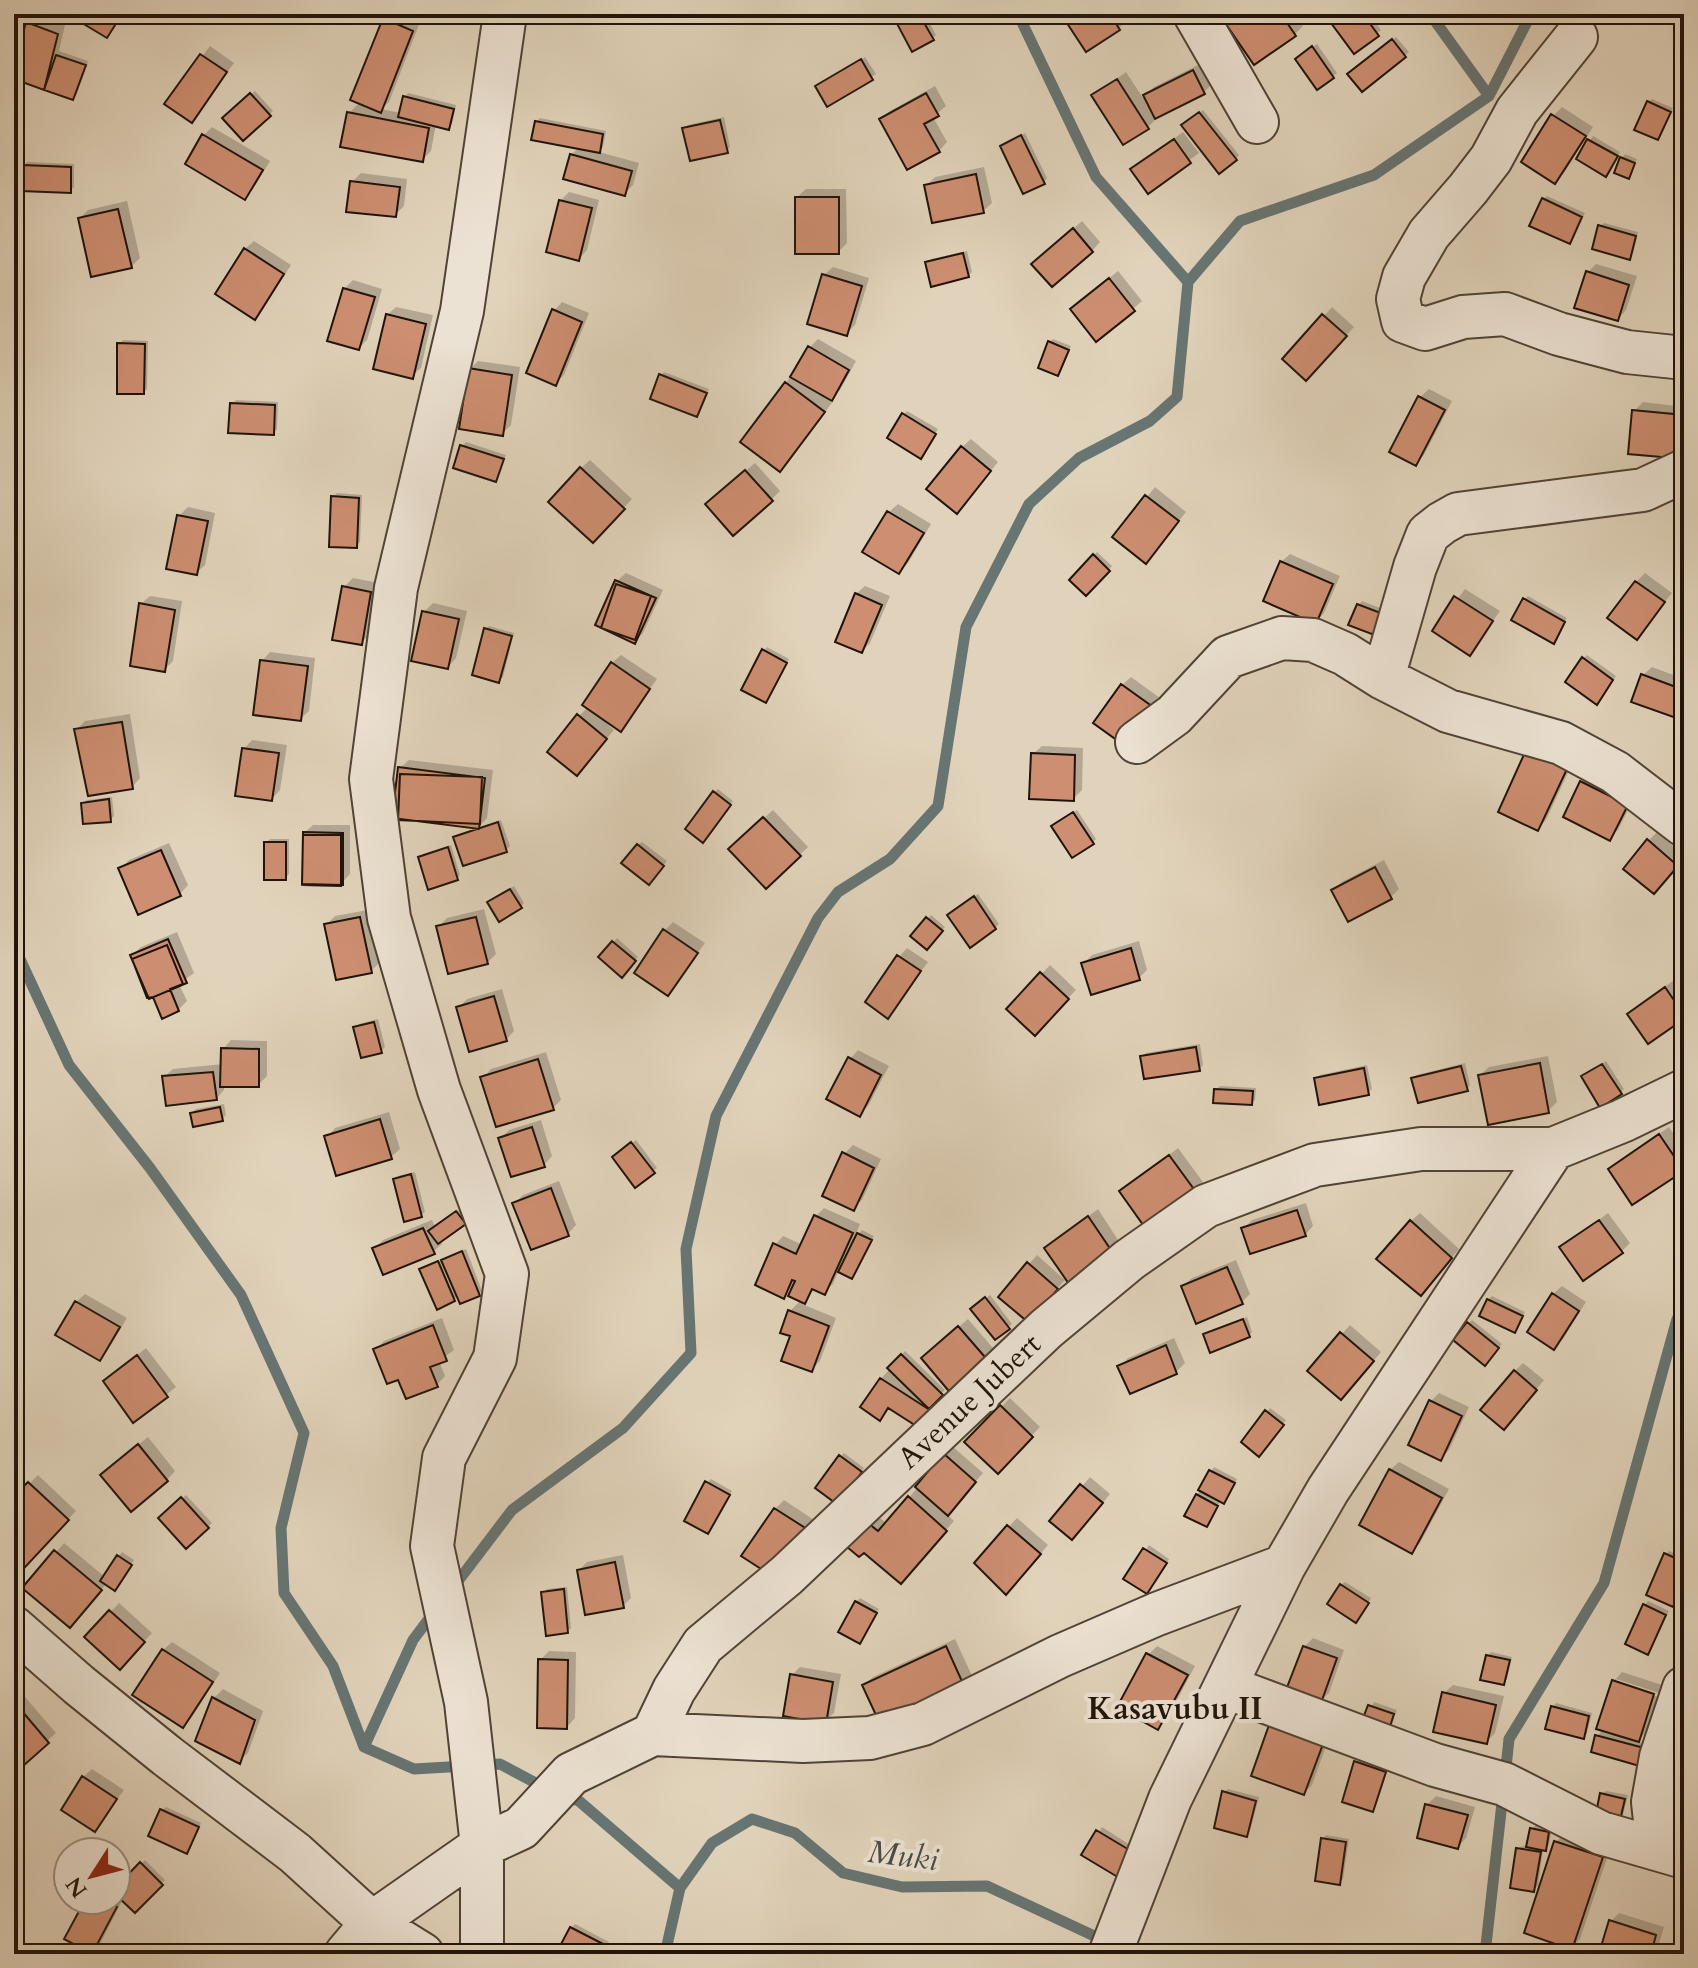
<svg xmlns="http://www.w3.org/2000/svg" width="1698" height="1968" viewBox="0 0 1698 1968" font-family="Cardo,serif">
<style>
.shadow{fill:#0003}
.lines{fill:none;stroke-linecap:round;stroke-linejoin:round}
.stream{stroke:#677573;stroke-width:11}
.building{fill:#cd8e71;stroke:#201309;stroke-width:2}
.minor-casing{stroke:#504336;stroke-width:46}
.minor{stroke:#ece2d3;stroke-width:42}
.labels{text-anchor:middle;stroke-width:8;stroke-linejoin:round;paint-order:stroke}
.street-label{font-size:30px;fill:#201309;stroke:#ece2d3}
.neighbourhood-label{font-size:32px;font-weight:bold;fill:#201309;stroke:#ece2d3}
.water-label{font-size:32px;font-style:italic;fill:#4a4c47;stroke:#ece2d3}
</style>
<rect width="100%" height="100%" fill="#e1d3bb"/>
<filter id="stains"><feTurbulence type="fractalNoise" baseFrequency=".0025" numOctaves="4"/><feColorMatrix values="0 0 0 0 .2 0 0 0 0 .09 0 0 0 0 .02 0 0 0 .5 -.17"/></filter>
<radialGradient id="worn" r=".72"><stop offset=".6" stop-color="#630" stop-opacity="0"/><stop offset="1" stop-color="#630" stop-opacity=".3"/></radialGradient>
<path class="shadow" d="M36,14l29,11 -6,26 29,10 -11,33 -4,4 -59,-21 14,-54z
M390,14h10l20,8 -31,80 -8,7 20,4 4,-16 3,-4 48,12 -4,19 -3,3 -13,-3 -5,27 -9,9 -73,-47 11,-11 24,-83z
M902,14h23l11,21 -3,3z
M1063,14h60l4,6 -8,8z
M1221,14h74l8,12 -8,8z
M1345,14h24l12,16 -26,22z
M1396,37l13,15 -47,38 -9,-19z
M1317,44l20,29 -19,14 -17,-32z
M210,46l24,17 -42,57 -25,-16z
M865,57l11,17 -48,30 -7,-21z
M1202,63l10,21 -8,8 -49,25 1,2 -8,8 -54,-32 32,-23 17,26 11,-11z
M935,86l11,20 -13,11 14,25 -8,9 -58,-32 9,-8z
M255,91l18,20 -30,27 -18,-20z
M1652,99l21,9 -15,30 -10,-36z
M1562,107l31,20 -29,46 -9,8 -2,-65z
M1203,110l36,45 -3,4 -49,-37z
M724,117l6,30 -3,4 -43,-22 4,-4z
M540,118l66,13 -3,16 -4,5 40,11 -6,22 -9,9 -53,-39 8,-8 -43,-25z
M212,127l58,34 -17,28 -8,9 -41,-63z
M1183,132l16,21 -51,38 -15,-22z
M1025,133l22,45 -3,4 -42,-36z
M1593,136l27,16 -11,19 -31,-13z
M1625,154l12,5 -9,18 -6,-19z
M27,162l47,2v23l-4,4 -46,-25z
M984,167l8,36 -9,8 -57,-25 9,-9z
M361,173l46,6 -3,27 -9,9 -43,-33z
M806,189h40l1,54 -9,9 -41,-55z
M569,192l30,8 -12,50 -8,9 -19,-58z
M1547,196l38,17 -16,29 -25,-43z
M127,201l13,57 -9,9 -51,-49 8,-8z
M1082,221l18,21 -8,9 -50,5z
M1604,223l34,9 -5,22 -4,3 -29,-31z
M254,241l37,24 -28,44 -8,8 -10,-68z
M967,251l5,21 -4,4 -40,-13 3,-4z
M1596,264l41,12 -11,34 -8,9 -30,-47z
M833,267l36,11 -14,47 -9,9 -22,-59z
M1118,271l24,30 -9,8 -52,-8z
M353,280l29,9 -15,51 -8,8 -15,-59z
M562,302l27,11 -25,62 -9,9 -1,-73z
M396,307l37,8 -12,53 -9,8 -25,-61z
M1332,307l22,20 -39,43 9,-54z
M818,339l38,22 -16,29 -11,10 3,3 -52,66 6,-86 23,-35z
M1053,339l18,7 -13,28 -8,-32z
M123,340l25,1 -1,48 -4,3 -24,-48z
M478,361l42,6 -9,58 -9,9 -32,-65z
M664,372l45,17 -13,26 -35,-39z
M1429,389l23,12 -28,54 -8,9 4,-67z
M236,400l42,2 -1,27 -4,4 -41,-29z
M1643,402l41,5v50l-50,-46z
M907,411l31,18 -14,23 -20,-38z
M971,439l27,23 -33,41 -3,-56z
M466,442l40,13 -10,25 -34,-34z
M590,460l42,39 -39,42 -12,-73z
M755,463l25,28 -9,9 -55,-4z
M1155,487l31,25 -40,49 -31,-24z
M337,493l25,2 -2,47 -4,4 -23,-49z
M898,504l33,20 -23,39 -9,9 -10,-60z
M188,507l27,6 -10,52 -9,8 -17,-57z
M1097,552l15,14 -26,27 -14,-13z
M1290,554l50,22 -16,37 -8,9 -35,-60z
M626,573l37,17 -20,43 -8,8 -18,-60z
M1645,573l27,20 -35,44 -1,-55z
M353,578l26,5 -10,52 -8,8 -17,-56z
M865,586l25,10 -20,47 -8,8 -6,-57z
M1465,589l35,22 -30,42 -35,-23z
M150,596l32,5 -9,60 -9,9 -23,-66z
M1528,596l39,22 -10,20 -33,-38z
M1362,601l26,10 -7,19 -22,-25z
M433,603l34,8 -11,47 -8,9 -24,-55z
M489,626l25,7 -11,44 -4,3 -14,-51z
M767,647l22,12 -20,38 -5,-46z
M270,652l45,6 -6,53 -9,8 -38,-58z
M621,655l36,24 -36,50 -13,-8 -2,2 8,7 -29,35 -6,-49 9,-9 24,-44z
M1587,655l29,21 -15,23 -18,-40z
M1652,667l32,12v32l-6,6 -35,-42z
M1131,677l29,21 -27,37 -11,-50z
M130,714l10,64 -8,9 -56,-57 9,-9z
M252,740l35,5 -7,45 -8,9 -28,-50z
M1042,746l41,2 -1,42 -9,9 -40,-45z
M409,760l84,10 -6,48 -8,9 -79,-59z
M1574,760l-28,60 -8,9 -38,-18z
M1590,774l45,22 -17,34 -8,8 -28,-56z
M718,789l15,12 -26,36 7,-45z
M112,797l2,19 -4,4 -27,-17 4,-3z
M773,810l35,37 -42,40 -35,-38z
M1077,810l19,29 -3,3 -36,-19z
M501,820l9,26 -4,4 -50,-13 3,-3z
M313,825h37v49l-8,9 -38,-50z
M1657,832l27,24 -22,27 -14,-42z
M270,839h19v35l-4,4 -19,-35z
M642,842l25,19 -15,18 -14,-34z
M169,843l19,42 -8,9 -60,-25 9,-9z
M451,845l9,30 -3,3 -37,-21 4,-3z
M1384,860l15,29 -8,8 -57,-7 8,-8z
M514,886l10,17 -4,4 -27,-8z
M978,894l21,30 -4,4 -41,-17z
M484,909l12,45 -9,9 -49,-36 9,-9z
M368,910l12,52 -9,9 -45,-46 9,-9z
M931,915l14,12 -18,21 -14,-12z
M673,922l32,21 -37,51 -3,-64z
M177,932l17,41 -15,11 8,17 -9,9 -46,-55 9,-8z
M617,938l21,19 -16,18 -21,-18z
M1139,941l8,29 -8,8 -56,-14 9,-9z
M907,948l21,14 -40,54 11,-59z
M1050,965l26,25 -41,43 -26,-24z
M1674,980l10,15v22l-55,-3z
M502,989l12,42 -8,9 -48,-32 9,-9z
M378,1019l7,28 -4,4 -26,-23 4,-4z
M231,1040l36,1v35l-9,9h-34v5l-8,9 -52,-22 9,-8 50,-5v-15z
M1200,1044l3,21 -4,4 -57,-12 4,-4z
M858,1050l31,16 -21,40 -8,8 -10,-55z
M546,1052l15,48 -8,8 -70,-30 8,-9z
M1548,1056l9,46 -9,9 -68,-36 9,-8z
M1606,1061l18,28 -4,4 -33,-20z
M1465,1063l5,22 -3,4 -53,-11 3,-3z
M1367,1065l5,24 -4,4 -52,-14 4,-4z
M1220,1086l36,2 -1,12 -4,3 -35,-13z
M224,1104l2,11 -4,4 -30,-6 4,-4z
M389,1112l11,37 -9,8 -64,-20 8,-9z
M541,1120l11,36 -8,9 -43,-27 8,-8z
M1669,1127l15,23 -2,19h-72z
M636,1140l21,28 -4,3 -35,-17z
M853,1145l28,14 -19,41 -9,8 -9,-54z
M1178,1148l25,34 -8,9 -74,1z
M415,1172l10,40 -4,3 -26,-35 3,-4z
M559,1181l17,44 -8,9 -53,-31 8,-8z
M1306,1203l7,23 -8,9 -61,-7 8,-8z
M461,1208l7,11 -28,21 2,4 -9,8 -58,-4 8,-8 49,-20 3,7z
M824,1208l36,16 -6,15 8,-9 12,6 -22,41 -13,-7 -6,14 -9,8 -9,-4 -13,16 34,14 -16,43 -9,9 -19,-35 -2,-24 11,-11 -6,-16 -12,12 -8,-51 8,-9 20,9 13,-29z
M1098,1209l22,34 -8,8 -65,-3z
M1420,1213l39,36 -30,36 -18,-64z
M1608,1213l22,30 -9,9 -59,-5z
M466,1249l16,42 -3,3 -21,1 -4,5 -33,-31z
M1037,1255l28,25 -28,32 -8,-48z
M1236,1260l14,34 -8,8 -59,-16 9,-8z
M1562,1286l24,16 -23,37 -9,8 -1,-53z
M85,1294l42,24 -19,32 -8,9 -24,-57z
M990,1295l22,29 -17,14 -19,-32z
M1492,1296l33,16 -7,14 -30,-26z
M1247,1317l5,15 -3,3h-44z
M442,1318l12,32 -15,11 6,15 -8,9 -38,-8 -24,-27 9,-9z
M968,1319l30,35 -44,39 -22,-43z
M1472,1320l30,24 -14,16 -19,-37z
M1350,1325l31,27 -31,37 -8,-55z
M1174,1338l11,25 -9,9 -56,-5 8,-9z
M146,1348l30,39 -42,33 -29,-39z
M905,1351l40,39 -10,10 7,5 -14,17 -38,-15 -10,11 1,-39z
M1523,1363l21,17 -32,39 3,-48z
M1439,1393l30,14 -20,43 -8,8 -10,-57z
M1010,1398l30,29 -42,44 -31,-29z
M1270,1408l16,12 -23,31 4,-39z
M148,1437l27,34 -8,9 -56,-13z
M952,1446l31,27 -36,41 7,7 -45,52 -45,-23 -14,-3 28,-31 9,8z
M844,1453l20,15 -23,31 -1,-42z
M1399,1462l50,27 -29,54 -8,8 -22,-81z
M1214,1467l23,12 -10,19 -3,3 -3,-1 -14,25 -10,-30z
M38,1475l38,36 -62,65v-77z
M1090,1477l20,17 -29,35 -29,-8z
M711,1479l21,12 -21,37 -4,-45z
M186,1495l26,28 -25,23 -26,-28z
M784,1500l33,22 -31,47 -11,-60z
M1017,1518l31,27 -33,39 -39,-21z
M64,1543l41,34 17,-25 12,8 -16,25 -11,-2 -29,34 -53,-29z
M1149,1545l20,14 -18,29 -25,-10z
M1669,1551l15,6v26l-11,21 -7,-50z
M623,1555l8,43 -8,8 -44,-36 8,-8z
M1345,1582l26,16 -11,19 -19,-32z
M567,1587l4,41 -4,3 -24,-38 4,-4z
M860,1598l19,11 -19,32 -4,-39z
M1648,1601l21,10 -21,41 -3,-47z
M119,1603l33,30 -24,26 -41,-22z
M1313,1638l31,12 -15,43 -9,8 -16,-54z
M955,1639l18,39 -9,8 -100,-1 9,-8z
M172,1642l48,31 -28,44 -9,9 -20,-76z
M1157,1646l38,20 -28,53 -9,8 -10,-72z
M549,1651l27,1 -1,66 -8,9 -27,-67z
M1491,1652l21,5 -5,22 -4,4 -15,-27z
M800,1667l41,7 -7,39 -9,8 -33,-46z
M1622,1672l40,13 -3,8 -43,-14v4l42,14 -11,35 -11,10 14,4 -4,15 -49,-25 4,-4 11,3 2,-54z
M1453,1685l51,11 -9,37 -9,9 -42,-49z
M223,1689l40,22 -15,42 -9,8 -42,-21 17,-42z
M25,1697l31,36 -42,38v-64z
M1374,1702l23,8 -8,23 -27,-5z
M1556,1703l36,10 -5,20 -4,4 -30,-30z
M1280,1717l50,18 -18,50 -8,8z
M1360,1759l28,9 -12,38 -3,4 -17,-48z
M92,1769l32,21 -29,40 -12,-53z
M1228,1789l31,8 -9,34 -3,4 -23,-43z
M1606,1791l22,4 -7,28 -19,-29z
M1436,1796l39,11 -9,31 -8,9 -39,-11 8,-31z
M166,1807l35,16 -14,29 -25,-42z
M1537,1811l15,17 -3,17 -6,3 -5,38 -4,3 -16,-40 4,-3 6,1 4,-18 5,-5 -3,-1z
M1102,1827l36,23 -54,4z
M1564,1834l46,15 -30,90 -9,9 -15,-106z
M1326,1835l23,4 -6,40 -4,4 -16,-44z
M145,1860l20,20 -30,31 -12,-12 -23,45 -9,8 -4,-52h29v-10z
M1619,1913l45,14 -8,27h-38l-7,-33z
M575,1924l34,18 -5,12h-25l-8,-26z"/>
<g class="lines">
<path class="stream" d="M1018,14l78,163 92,105
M1430,14l59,82
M14,946l55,119 81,103 91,127 63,138 -23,95 3,65 49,73 31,81 50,22 86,-5 45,24
M452,1589l60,-79 111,-82 68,-75 -5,-104 30,-133 102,-198 20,-26 52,-33 48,-53 28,-179 63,-123 50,-46 71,-37 27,-24 11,-115 52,-61 134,-46 115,-79 42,-82
M364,1747l49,-107 21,-28
M1505,1777l4,-38 95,-156 73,-264
M565,1796l14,5 101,87
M1122,1946l50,8
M665,1954l15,-66 32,-45 40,-24 43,14 48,40 59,14 85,-1 118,55
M1485,1954l18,-160"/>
</g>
<path class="building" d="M81,14h41l-15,24 -30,-18z
M901,14h18l15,26 -22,12 -18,-34z
M1061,14h49l10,16 -34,22z
M1219,14h62l15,22 -42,29z
M1343,14h20l16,22 -25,18 -23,-31z
M383,18l30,13 -32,82 -31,-13z
M26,22l32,12 -14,56 -30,-11v-11z
M1392,39l14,18 -44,35 -15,-18z
M1312,46l22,32 -17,12 -22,-31z
M200,54l27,18 -35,51 -28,-19z
M56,55l30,10 -13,35 -29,-10z
M861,59l12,21 -46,27 -12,-21z
M1193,70l12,24 -50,25 -12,-24z
M1117,79l32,50 -26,16 -32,-50z
M250,93l21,23 -28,25 -21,-23z
M926,93l13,23 -15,8 16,28 -33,18 -28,-51z
M403,96l51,13 -5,21 -51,-13z
M1647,101l24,11 -13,28 -24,-10z
M347,112l82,16 -6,34 -83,-15z
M1199,112l38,48 -18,14 -38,-49z
M1551,114l35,22 -31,48 -34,-22z
M720,120l8,33 -38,8 -8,-33z
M535,121l68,13 -3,19 -69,-13z
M202,134l61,36 -18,30 -60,-36z
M1021,135l24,49 -22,10 -23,-48z
M1174,139l17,24 -43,31 -18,-25z
M1587,139l31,17 -12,21 -30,-18z
M570,154l62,17 -7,25 -62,-17z
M1620,157l15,6 -6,16 -15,-6z
M22,165l49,2v26l-50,-2z
M976,174l8,39 -52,10 -8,-38z
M350,181l50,6 -4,30 -50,-5z
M795,197h44v57h-44z
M1542,198l40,19 -12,27 -41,-18z
M559,200l33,8 -13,53 -33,-9z
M118,209l14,59 -41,9 -13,-59z
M1598,225l38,11 -6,24 -38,-11z
M1073,228l20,24 -41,35 -21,-23z
M244,248l40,26 -29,46 -40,-26z
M963,253l6,24 -38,10 -6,-25z
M1586,271l43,14 -11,36 -44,-13z
M822,274l40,12 -15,50 -40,-12z
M1109,278l26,33 -39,31 -26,-33z
M343,288l32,9 -16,53 -32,-9z
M552,309l30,13 -26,64 -30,-13z
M386,314l40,10 -13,55 -40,-10z
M1322,314l25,22 -41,45 -24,-22z
M1048,341l21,9 -11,26 -20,-8z
M117,343l28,1 -1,50h-27z
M808,346l41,24 -17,31 -42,-24z
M468,368l44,7 -9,61 -44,-7z
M659,374l48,19 -10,24 -47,-18z
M785,382l40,30 -45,60 -40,-30z
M1418,396l27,14 -29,56 -27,-14z
M230,403l45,2 -1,30 -46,-2z
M1632,410l52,5v44l-56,-5z
M902,413l34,21 -15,25 -34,-21z
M460,445l44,14 -8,23 -43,-14z
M961,446l30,25 -34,43 -31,-25z
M580,467l45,42 -32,34 -45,-41z
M745,470l28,31 -40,35 -28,-32z
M1145,495l34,26 -33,43 -34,-27z
M331,496l28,2 -2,50 -28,-1z
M887,511l37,22 -25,41 -37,-22z
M177,515l31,6 -11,54 -31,-6z
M1093,554l17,17 -24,25 -17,-16z
M1280,561l53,23 -17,40 -53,-23z
M615,580l41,18 -21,46 -40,-19z
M1635,581l30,21 -28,38 -30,-22z
M616,584l35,12 -16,44 -34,-12z
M342,586l29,6 -9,53 -30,-5z
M855,593l27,12 -20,48 -27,-11z
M1454,596l39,25 -23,35 -38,-25z
M1523,598l42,24 -11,22 -43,-24z
M139,603l36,7 -10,62 -35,-6z
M1357,604l29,11 -9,21 -29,-11z
M422,611l37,8 -11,50 -37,-8z
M484,628l28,8 -13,47 -27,-8z
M762,649l25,14 -21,40 -25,-13z
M1582,657l31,23 -16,25 -32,-23z
M260,660l48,6 -7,55 -48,-6z
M611,662l39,27 -29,43 -39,-27z
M1641,674l43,16v15l-5,14 -48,-17z
M1121,684l32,23 -28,39 -32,-23z
M577,714l30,25 -30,37 -30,-24z
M122,722l11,67 -45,7 -14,-67z
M242,748l37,5 -7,48 -37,-5z
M1526,750l41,19 -29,62 -40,-19z
M1031,753l44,2 -1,46 -45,-2z
M398,767l87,11 -6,51 -87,-11z
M400,774l82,3 -2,47 -82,-4z
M1580,781l48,24 -18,36 -47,-24z
M713,791l18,14 -28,38 -18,-14z
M109,799l2,23 -28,2 -2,-21z
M1073,812l21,32 -22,14 -21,-32z
M763,817l38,39 -35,33 -38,-40z
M498,822l9,30 -44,14 -10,-29z
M303,832l40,1v52l-41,-1z
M303,835h38v51l-39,-1z
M1647,839l31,27 -24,28 -31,-25z
M264,842h22v38h-22z
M637,844l27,22 -15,19 -28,-22z
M448,847l10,33 -30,10 -10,-33z
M161,850l20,46 -43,19 -20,-47z
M1375,867l17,32 -44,23 -17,-32z
M510,889l12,19 -23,14 -12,-20z
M974,896l22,33 -26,19 -23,-33z
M360,917l12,56 -36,7 -12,-56z
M476,917l12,47 -40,10 -12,-48z
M926,917l17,14 -16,19 -17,-14z
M663,929l35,24 -30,43 -34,-23z
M168,939l19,44 -38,16 -19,-44z
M612,941l24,20 -14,17 -24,-21z
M167,945l16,39 -13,5 9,22 -17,8 -9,-22 -6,1 -15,-39z
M1131,948l9,32 -49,15 -10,-32z
M897,955l24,16 -33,48 -23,-17z
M1040,972l29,27 -34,37 -29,-27z
M1665,987l19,28v4l-36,25 -21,-30z
M494,996l13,45 -38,11 -13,-45z
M374,1022l8,31 -21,5 -8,-31z
M1196,1047l4,24 -56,8 -4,-23z
M221,1048l38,1v38h-39z
M848,1057l33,18 -21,42 -34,-18z
M538,1059l16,51 -58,17 -16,-50z
M1540,1063l9,50 -61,12 -10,-50z
M1602,1064l20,30 -22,14 -19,-32z
M1461,1066l7,25 -50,12 -7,-25z
M1364,1068l5,27 -50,10 -5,-27z
M213,1072l4,28 -51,6 -4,-30z
M1214,1089l39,2 -1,14 -39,-2z
M220,1107l3,14 -30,6 -3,-14z
M380,1119l12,40 -56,17 -12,-40z
M532,1127l13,40 -34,10 -13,-39z
M1659,1134l25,37 -52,34 -24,-36z
M631,1142l24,31 -20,15 -23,-31z
M842,1152l32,16 -20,43 -32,-15z
M1169,1155l27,37 -50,37 -27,-38z
M411,1174l11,43 -18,5 -11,-43z
M551,1188l18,48 -38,14 -19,-47z
M1297,1210l9,26 -56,18 -9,-26z
M456,1211l10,13 -28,20 -10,-13z
M814,1215l39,18 -28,62 -13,-6 -7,15 -17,-8 7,-15 -3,-1 -8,19 -29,-14 18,-42 23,11z
M1088,1216l25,37 -44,31 -25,-36z
M1410,1220l42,38 -31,38 -45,-37z
M1599,1220l24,33 -40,28 -24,-34z
M423,1228l12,26 -52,21 -11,-27z
M857,1233l15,7 -20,39 -14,-7z
M462,1251l18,45 -20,8 -19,-44z
M438,1261l17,40 -18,9 -18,-41z
M1027,1262l31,27 -29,34 -31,-26z
M1227,1267l16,37 -47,20 -15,-38z
M1552,1293l27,18 -25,39 -27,-18z
M985,1297l25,32 -15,11 -25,-31z
M1487,1299l36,17 -8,17 -36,-17z
M75,1301l45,26 -20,34 -45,-26z
M788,1310l41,16 -17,46 -31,-11 9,-25 -10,-3z
M1243,1319l7,18 -40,16 -7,-19z
M1467,1322l32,26 -14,18 -32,-26z
M433,1325l14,36 -17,6 8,20 -32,12 -8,-19 -11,4 -14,-35z
M958,1326l33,38 -38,32 -32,-38z
M1340,1332l34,29 -33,39 -34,-29z
M1166,1345l11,29 -47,20 -13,-28z
M901,1354l42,41 -14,14 -42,-41z
M137,1355l31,42 -35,26 -30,-42z
M1514,1370l23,20 -33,40 -24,-20z
M880,1378l56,36 -12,17 -36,-23 -8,13 -20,-14z
M1429,1400l33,16 -21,45 -33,-16z
M1000,1405l33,32 -35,37 -34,-32z
M1265,1410l19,15 -25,32 -18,-15z
M138,1444l30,37 -37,31 -31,-37z
M943,1453l33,29 -28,34 -33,-29z
M839,1455l23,17 -24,33 -23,-17z
M1389,1469l53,29 -30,56 -53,-29z
M1209,1470l26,13 -11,21 -26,-14z
M705,1481l25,14 -22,39 -24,-13z
M28,1482l41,38 -55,59v-83z
M1080,1484l23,19 -31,37 -23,-19z
M1196,1494l22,12 -11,21 -23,-11z
M908,1496l39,35 -46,53 -37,-31 -5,4 -12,-10 21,-24 10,8z
M181,1497l28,31 -23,21 -28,-31z
M774,1508l36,23 -32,49 -37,-24z
M1007,1525l34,29 -35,41 -32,-32z
M1143,1548l24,15 -20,31 -24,-15z
M54,1550l48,40 -32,38 -48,-40z
M1664,1553l20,9v20l-11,25 -27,-12z
M117,1555l15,10 -17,26 -15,-10z
M615,1562l9,46 -39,7 -8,-45z
M1340,1584l29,19 -13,20 -29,-19z
M564,1589l4,44 -22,3 -5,-44z
M855,1601l22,12 -17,31 -22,-12z
M1643,1604l23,11 -18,40 -23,-11z
M109,1610l36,32 -25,28 -36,-33z
M946,1646l19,42 -84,38 -19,-41z
M1303,1646l34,12 -16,45 -35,-13z
M162,1649l51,33 -30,46 -51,-33z
M1146,1653l42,22 -30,55 -41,-23z
M1486,1655l24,5 -6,25 -24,-5z
M538,1659l30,1 -1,69 -30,-1z
M790,1674l43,8 -7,42 -43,-8z
M1612,1680l42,14 -15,48 -43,-13z
M1442,1692l54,13 -9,39 -54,-12z
M212,1697l43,23 -15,44 -45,-23z
M16,1704l33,39 -35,31v-68z
M1368,1705l26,9 -8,25 -27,-10z
M1551,1706l38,10 -5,23 -39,-10z
M1269,1725l54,19 -19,51 -53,-19z
M1595,1735l53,14 -5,18 -52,-15z
M1354,1761l32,11 -13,40 -31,-10z
M82,1776l35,23 -22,33 -34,-22z
M1222,1791l34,10 -9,36 -33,-9z
M1600,1793l25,6 -7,30 -24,-6z
M1425,1804l43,11 -10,34 -41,-11z
M160,1809l39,18 -12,27 -39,-18z
M1530,1828l19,4 -3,19 -20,-4z
M1096,1830l40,24 -15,25 -40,-24z
M1321,1838l25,4 -6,43 -25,-4z
M1554,1841l49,16 -31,93 -48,-17z
M1516,1848l25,4 -7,40 -24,-4z
M140,1862l23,23 -28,28 -19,-18v-8z
M85,1900h20l12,7 -25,47 -28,-15z
M1609,1920l47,15 -5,19h-40l-11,-4z
M570,1927l37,19 -4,8h-28l-15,-8z"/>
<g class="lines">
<g class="minor-casing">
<path id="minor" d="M1195,14l62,108
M1576,37l-59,74 -26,48 -23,30 -39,45 -25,43 -6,22 5,22 22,8 38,-12 42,-3 54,20 68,18 57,6
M1383,678l32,-111 13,-33 14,-11 16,-9 185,-24 41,-19
M1137,742l37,-27 54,-58 54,-19 31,2 32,14 38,24 65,33 113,32 54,29 69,53
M14,1628l65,57 88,71 128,97 77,70 50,31
M1226,1687l209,78 69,19 97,49 83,24
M653,1734l150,7 67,-3 53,-14 137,-68 97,-42 127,-48
M1658,1848l-5,-46 8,-45 23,-69
M346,1954l26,-31 110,-77 39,-18 50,-54 82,-40 21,-44 29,-45 84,-70 259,-246 83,-69 77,-54 109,-41 106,-16h132l69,-28 62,-30
M482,1954v-108l-16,-144 -34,-156 12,-88 51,-100 12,-84 -68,-184 -50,-172 -18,-139 25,-191 66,-277 43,-297
M1110,1954l60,-155 114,-233 44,-76 225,-341"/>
</g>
<use href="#minor" class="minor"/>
</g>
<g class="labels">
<g class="street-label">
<text transform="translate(969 1401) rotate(-43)" y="10">Avenue Jubert</text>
</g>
<g class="neighbourhood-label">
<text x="1175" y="1719">Kasavubu II</text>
</g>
<g class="water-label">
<text transform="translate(903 1855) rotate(7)" y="11">Muki</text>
</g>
</g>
<rect width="1698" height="1968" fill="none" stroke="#e1d3bb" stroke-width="48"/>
<rect x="16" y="16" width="1666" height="1936" fill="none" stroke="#201309" stroke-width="4"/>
<rect x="24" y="24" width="1650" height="1920" fill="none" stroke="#201309" stroke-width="2"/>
<g transform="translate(92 1876) rotate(234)"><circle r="38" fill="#ece2d3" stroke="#9a8f82" stroke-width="2"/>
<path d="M0-6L14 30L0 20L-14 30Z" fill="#8f2418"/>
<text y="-12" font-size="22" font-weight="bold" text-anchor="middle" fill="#201309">N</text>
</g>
<rect width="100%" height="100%" filter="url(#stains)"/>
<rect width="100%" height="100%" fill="url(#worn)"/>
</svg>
